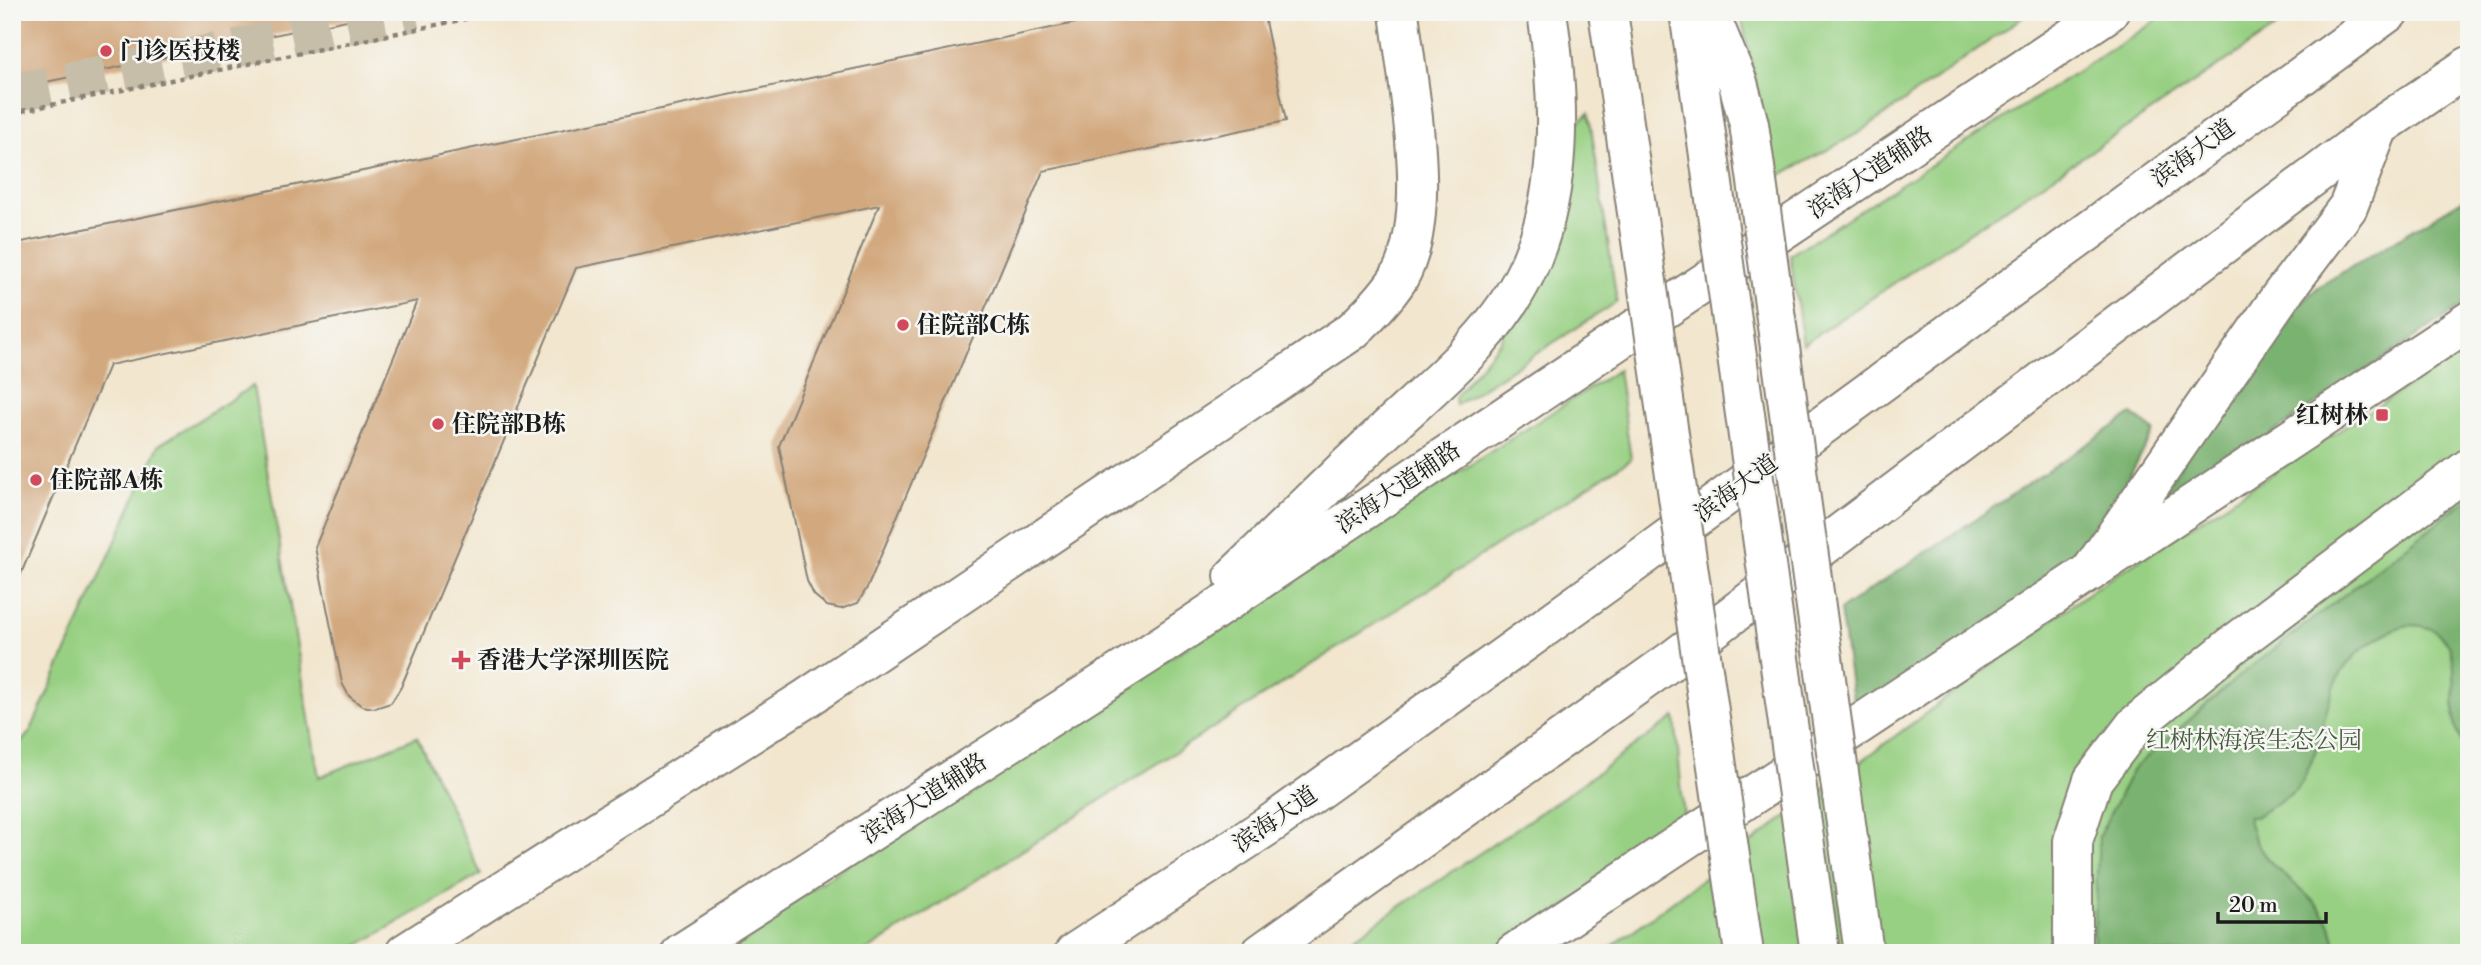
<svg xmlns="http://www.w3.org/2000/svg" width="2481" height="965" viewBox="0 0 2481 965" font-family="'Libre Bodoni','Noto Serif SC',serif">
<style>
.green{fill:#98d083;stroke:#5a7650;stroke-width:2}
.forest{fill:#7ab271;stroke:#4b6746;stroke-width:2}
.building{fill:#d2a87e}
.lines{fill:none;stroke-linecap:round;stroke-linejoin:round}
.minor-tunnel{stroke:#c7beaa;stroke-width:38;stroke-dasharray:38 19;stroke-linecap:butt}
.minor-casing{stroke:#878175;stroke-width:42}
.major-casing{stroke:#878175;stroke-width:42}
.highway-casing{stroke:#878175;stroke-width:42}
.path{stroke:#878175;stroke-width:4.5;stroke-dasharray:5 5;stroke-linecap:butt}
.minor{stroke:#fff;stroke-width:38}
.major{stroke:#fff;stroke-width:38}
.highway{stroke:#fff;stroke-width:38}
.major-bridge-casing{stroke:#878175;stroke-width:42;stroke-linecap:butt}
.major-bridge{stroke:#fff;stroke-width:38}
.poi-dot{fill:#d1495b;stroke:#f6f6f2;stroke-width:2.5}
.labels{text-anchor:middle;stroke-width:5;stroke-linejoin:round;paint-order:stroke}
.poi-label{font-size:24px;font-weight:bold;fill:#1c1c1c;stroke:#f6f6f2;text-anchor:start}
.street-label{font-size:24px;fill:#1c1c1c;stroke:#f6f6f2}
.park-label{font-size:24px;fill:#475b40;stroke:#f6f6f2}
</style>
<rect width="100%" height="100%" fill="#f6f6f2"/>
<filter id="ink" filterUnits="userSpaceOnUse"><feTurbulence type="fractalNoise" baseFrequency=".0143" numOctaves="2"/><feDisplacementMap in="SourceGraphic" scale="14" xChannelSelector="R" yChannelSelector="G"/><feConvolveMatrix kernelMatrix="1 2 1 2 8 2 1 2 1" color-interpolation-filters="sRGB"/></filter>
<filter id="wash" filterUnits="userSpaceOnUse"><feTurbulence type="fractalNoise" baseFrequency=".00686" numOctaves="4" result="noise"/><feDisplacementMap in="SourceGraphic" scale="28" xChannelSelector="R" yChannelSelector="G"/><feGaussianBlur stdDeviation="1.57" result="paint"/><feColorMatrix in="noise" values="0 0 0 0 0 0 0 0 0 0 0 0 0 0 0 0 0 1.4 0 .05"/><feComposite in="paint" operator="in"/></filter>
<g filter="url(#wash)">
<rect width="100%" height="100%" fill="#f2e6ce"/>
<path class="green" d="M1740,12h290l-171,121 -82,44z
M2170,12h129l-496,332 -13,-89z
M1589,113l28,189 -161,103 -1,-8 46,-57 64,-206z
M2469,347v606h-866l489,-363z
M1618,370l13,89 -768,494h-152z
M253,386l66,391 98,-40 64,137 -136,79h-333v-200l18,-21 129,-287z
M1675,717l10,112 -192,124h-162l225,-151z"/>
<path class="forest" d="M2469,196v105l-323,217 115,-178 57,-53z
M2132,414l22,17 -75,137 -224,145 -15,-103z
M2469,498v259c-4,-9 -10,-19 -13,-29 -6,-24 6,-69 -12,-90 -11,-13 -34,-16 -49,-9 -82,39 -57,86 -93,153 -8,14 -34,25 -47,35h-7c9,64 85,69 89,136h-244l6,-117 33,-66 105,-92z"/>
<g id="blocks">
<path class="building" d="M12,12h369v1l-369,76z
M1128,12h135l23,109 -243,50 -175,415 -10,17 -17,6 -14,-3 -13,-11 -7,-14 -28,-135 100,-241 -303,63 -175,419 -10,16 -16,5 -13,-2 -13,-10 -7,-13 -27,-136 102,-246 -308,64 -97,230v-351z"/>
</g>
</g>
<g filter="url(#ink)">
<use href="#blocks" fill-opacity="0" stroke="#878175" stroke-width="2"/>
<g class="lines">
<path class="minor-tunnel" d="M12,93l404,-81"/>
<g class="minor-casing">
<path id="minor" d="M405,953l402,-255 545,-367c17,-16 33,-32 46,-52 38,-64 9,-195 1,-267
M2073,953v-112l20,-61 42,-55 99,-81 235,-176"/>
</g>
<g class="major-casing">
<path id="major" d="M1234,576c51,-49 102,-100 154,-148 48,-45 108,-93 137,-154 39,-80 35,-176 22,-262
M681,953l480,-307 948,-634
M1514,953l955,-632"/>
</g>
<g class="highway-casing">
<path id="highway" d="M2090,572l190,-275 68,-90 31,-80
M1074,953l198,-130 351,-252 766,-559
M1261,953l414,-295 704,-531 90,-61"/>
</g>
<path class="path" d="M12,113l487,-101"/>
<use href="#minor" class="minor"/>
<use href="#major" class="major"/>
<use href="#highway" class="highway"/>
<g class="major-bridge-casing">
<path id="major-bridge" d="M1608,12l136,941
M1689,12l131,941
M1709,12l29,71 11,41 115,829"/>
</g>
<use href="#major-bridge" class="major-bridge"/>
</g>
</g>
<g class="poi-dot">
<circle cx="106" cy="51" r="7"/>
<circle cx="903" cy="325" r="7"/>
<rect x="2375" y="408" width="14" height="14" rx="3.5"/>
<circle cx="438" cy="424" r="7"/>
<circle cx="36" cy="480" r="7"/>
<path d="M457.5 649.5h7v7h7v7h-7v7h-7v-7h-7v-7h7z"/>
</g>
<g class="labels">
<g class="poi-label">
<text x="120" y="59">门诊医技楼</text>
<text x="917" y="333">住院部C栋</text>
<text x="2368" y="423" text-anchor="end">红树林</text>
<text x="452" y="432">住院部B栋</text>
<text x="50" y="488">住院部A栋</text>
<text x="477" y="668">香港大学深圳医院</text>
</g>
<g class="street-label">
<text transform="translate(2193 153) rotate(-36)" y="8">滨海大道</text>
<text transform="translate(1870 172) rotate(-34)" y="8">滨海大道辅路</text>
<text transform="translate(1398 487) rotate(-34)" y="8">滨海大道辅路</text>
<text transform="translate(1736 488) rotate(-36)" y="8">滨海大道</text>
<text transform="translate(924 798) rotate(-33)" y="8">滨海大道辅路</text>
<text transform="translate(1275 819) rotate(-35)" y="8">滨海大道</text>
</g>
<g class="park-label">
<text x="2254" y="748">红树林海滨生态公园</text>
</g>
</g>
<rect width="2481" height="965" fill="none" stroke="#f6f6f2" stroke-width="42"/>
<path d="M2218 912v10h108v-10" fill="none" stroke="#1c1c1c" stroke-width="3.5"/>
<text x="2229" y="912" font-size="21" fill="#1c1c1c" stroke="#f6f6f2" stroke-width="5" paint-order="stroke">20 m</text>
</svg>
